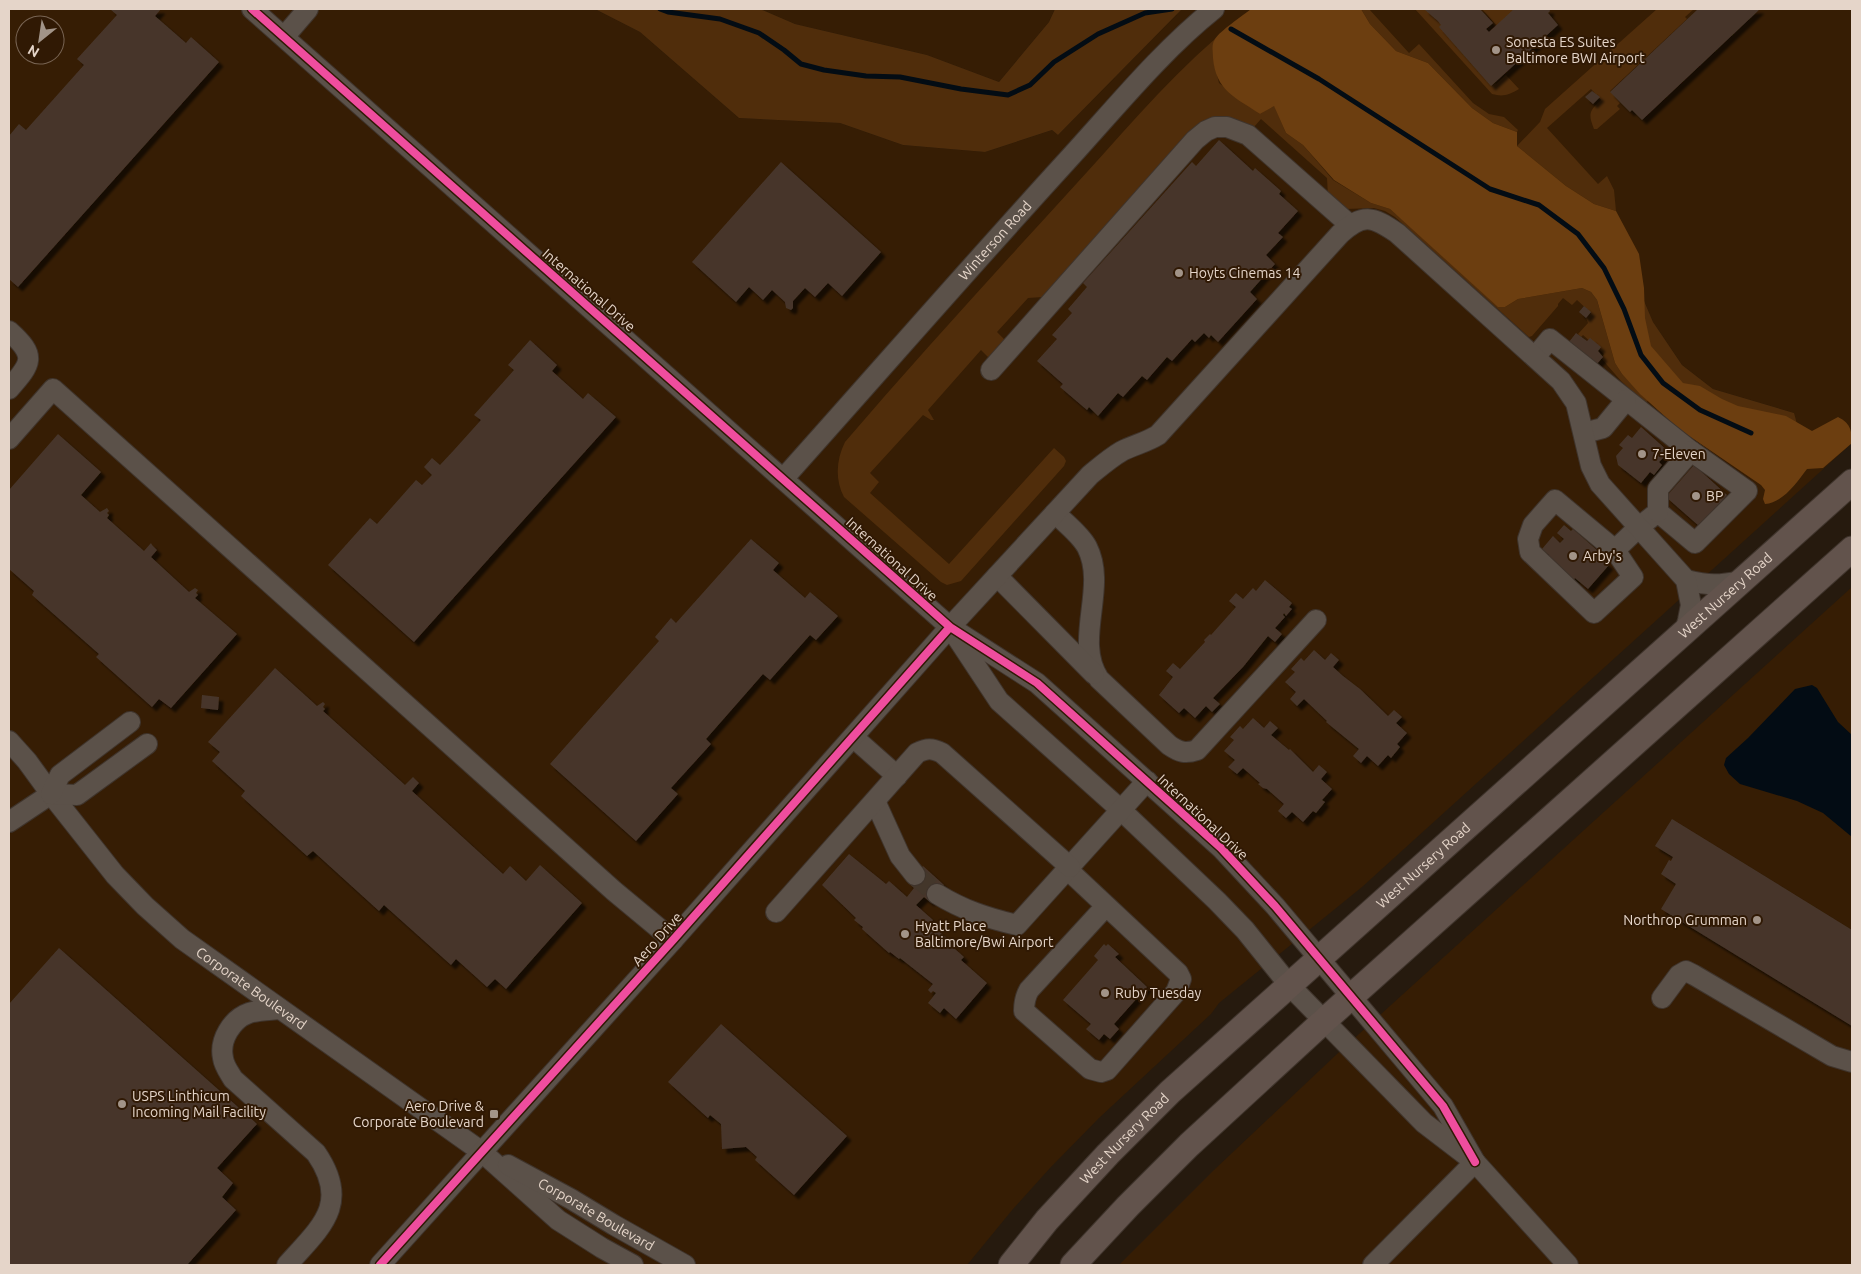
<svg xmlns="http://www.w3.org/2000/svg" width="1861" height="1274" viewBox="0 0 1861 1274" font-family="Ubuntu,sans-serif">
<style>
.built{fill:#361d04;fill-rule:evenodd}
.green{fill:#502d0b}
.forest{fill:#6c3e10}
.water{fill:#030c14}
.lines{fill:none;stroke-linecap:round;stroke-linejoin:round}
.stream{stroke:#030c14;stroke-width:5}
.building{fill:#47362b;filter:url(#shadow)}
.minor-tunnel{stroke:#43362a;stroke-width:20;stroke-dasharray:20 10;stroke-linecap:butt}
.minor-casing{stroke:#3f342c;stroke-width:22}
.major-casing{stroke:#3f342c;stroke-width:27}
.minor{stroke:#5b5149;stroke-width:20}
.major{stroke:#62534c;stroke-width:25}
.cycleway-casing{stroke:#301904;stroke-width:11}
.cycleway{stroke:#ef4d9e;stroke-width:8}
.poi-dot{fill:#a29488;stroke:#301904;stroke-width:2}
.labels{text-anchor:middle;stroke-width:4;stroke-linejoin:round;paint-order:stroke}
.poi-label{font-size:14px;fill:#e5d5c9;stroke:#301904;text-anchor:start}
.street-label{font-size:14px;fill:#e5d5c9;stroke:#301904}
</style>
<defs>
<filter id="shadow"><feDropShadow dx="4.5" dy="4.5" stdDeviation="1" flood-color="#0009"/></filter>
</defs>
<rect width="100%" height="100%" fill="#261a0e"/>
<path class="built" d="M9,9h586l45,23 99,86 101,5 63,22 82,7 67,-22 6,5 124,-126h670v434l-490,444 -143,116 -8,11 -112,104 -49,50 -37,41 -46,56h-958zM25,25h30v30h-30zM1553,239l83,43 17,40 29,43 31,24 81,24 -133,-13z
M760,9h295l-6,13 -50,60 -72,-27 -132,-31z
M1852,587v678h-733l95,-95 123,-116z"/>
<path class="green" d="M595,9h165l35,15 132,31 72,27 50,-60 6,-13h127l-124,126 -6,-5 -67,22 -82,-7 -63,-22 -101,-5 -99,-86z
M1361,9h8l40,44 10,-9 54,59 16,11 15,3 14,13 -1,2 -24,-9 -21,-15 -44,-45 -32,-12 -26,-27z
M1415,9h13l68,75 10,-9 13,14c-10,6 -16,8 -27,5z
M1482,9h35l-20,17z
M1657,9h37l-9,8 2,2 -77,72 10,12 -3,3 3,3 -23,20h-3c-6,-15 -5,-18 7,-29l-10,-11 -44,39 51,56 9,-8 7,14 2,21 -22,-7 -28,-18 -49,-40 23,-24 5,-13z
M1216,38l-2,3 422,241 17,40 29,43 31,24 81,24 6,22 -79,13 -127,-162 -380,-223 5,20 41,31 14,-9 12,28 17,12 30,35 38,23 19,6 115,98 13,-8 64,-11 9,4 6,8 18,63 7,11 26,27 -3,2 -24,-22 -20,-23 3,-4 -21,-19 -2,2 -3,-3 10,-11 -2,-5 5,-5 -14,-13 -5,5 -9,-7 -5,6v2l-26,30 -3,1 -134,-120 -10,-6 -11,-3 -28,1 -18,-12 -1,-19 -66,-59 -7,8 -24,-7 -187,177 -15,1 -31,34 9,9 -15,16h-3l-7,-7 -53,60 6,10h-3l-8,-5 -53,58 9,9 -9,11 79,71 105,-116 10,9 2,4 -2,5 -103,115 -14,4 -6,-3 -97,-85c-9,-17 -8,-37 1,-55 72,-84 147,-166 222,-248 49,-53 95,-109 149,-156z"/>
<path class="forest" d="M1251,9h110l9,15 26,27 32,12 44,45 21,15 24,9v14l49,40 28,18 22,7 23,43 5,34 1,30 6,28 32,37 17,3 22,13 16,7 48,10 26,15 26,-14c12,6 14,13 14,26l-29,25 -16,1c-10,13 -24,34 -42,35l-2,-5 2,-9 -4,-5 -82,-56 -39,-35 -18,-20 -7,-11 -18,-63 -6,-8 -9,-4 -64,11 -13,8h-7l-108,-98 -19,-6 -37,-23 -31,-35 -17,-12 -12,-27 -14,8c-25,-17 -44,-23 -47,-56 0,-7 -2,-13 2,-19 5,-8 27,-23 36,-30z"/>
<path class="water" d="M1812,685l5,3 21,34 14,13v102l-29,-24 -26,-12 -57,-17 -11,-10 -5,-9 2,-7 22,-20 47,-49z"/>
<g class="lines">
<path class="stream" d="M660,9l8,3 52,7 39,14 25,17 17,14 23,6 42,6 34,1 61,12 47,6 22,-10 24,-23 44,-28 47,-21 27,-4
M1231,29l88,50 171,110 49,16 39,29 26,34 20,41 17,46 22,28 37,27 51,23"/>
</g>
<path class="building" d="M110,9h51l-6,7 31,27 5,-6 28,25 -201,225 -9,-8v-143l10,-12 7,6 58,-65 -7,-6 40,-44z
M1424,9h56l13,14 -7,6 3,3 25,-23h35l1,2 -2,2 10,12 -67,61 -52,-59 2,-2 -3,-4z
M1698,9h62l-118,111 -10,-10 -2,2 -20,-20z
M1592,91l8,6 -7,7 -8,-7z
M1219,140l34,31 2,-3 26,23 -2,3 19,17 -20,22 5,4 -17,18 9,9 -25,28 7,7 -39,43 -7,-7 -2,3 -5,-5 -9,9 -3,-3 -20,22 -5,-4 -20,23 -5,-4 -19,21 -5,-4 -20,23 -9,-9 -2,3 -27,-23 3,-3 -26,-23 20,-22 -5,-4 20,-22 -4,-4 19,-22 -4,-4 109,-121 4,4z
M781,162l100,90 -39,44 -14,-13 -13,14 -10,-9 -12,13v7l-2,2 -5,-2 -1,-6 -13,-12 -9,10 -14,-13 -13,15 -44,-40z
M1584,306l7,6 -5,6 -7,-6z
M1576,333l11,8 3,-3 11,9 -3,4 5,6 -7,8 -27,-23z
M530,340l27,25 -5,6 31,28 5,-6 28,24 -202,225 -86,-77 42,-47 7,6 39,-44 6,5 10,-10 -8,-8 8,-9 8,7 14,-15 27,-30 -7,-5 40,-45 -6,-5z
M1641,427l28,25 -10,10 3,3 -8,10 -4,-3 -9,11 -23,-18 -2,-9 7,-8 -4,-3 9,-10 4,3z
M58,434l43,38 -20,23 19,17 7,-4 2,3 -2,2 2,2 -2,3 37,33 7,-8 1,2 5,5 -6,7 38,35 6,-4 3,2 -2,3 2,2 -3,3 42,36 -66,74 -12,-9 -7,8 -56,-50 3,-3 -67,-59 2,-4 -25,-22v-79z
M1694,465l33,30 -28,31 -33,-29z
M1564,525l7,6 2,-2 26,23 -3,3 13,10 -21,24 -13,-11 -2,3 -14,-13 1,-1 -13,-10 2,-2 -7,-6 11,-13 7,7 4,-4 -7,-6z
M751,539l28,24 -6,7 32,28 5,-6 28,24 -22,24 -6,-5 -40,45 -7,-6 -57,65 5,5 -40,44 7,6 -42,47 -86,-77 109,-123 -4,-4 16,-19 5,5z
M1265,580l27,23 -3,4 3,2 -6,7 -2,-3 -1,2 2,2 -10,11 7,6 -7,8 -7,-6 -25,31 -30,31 7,6 -8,8 -6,-6 -11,12 -11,-10 -5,5 -20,-18 14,-18 -7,-6 7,-8 7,6 25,-27 -1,-2 6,-6 1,1 25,-28 -7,-6 7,-8 7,6 10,-11 3,3z
M1314,650l11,10 6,-7 8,7 -6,7 10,9 17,13 28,27 6,-6 8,7 -6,6 11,10 -10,11 3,3 -9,11 -3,-3 -10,11 -11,-10 -6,7 -8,-7 6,-7 -33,-27 1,-1 -23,-22 -7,7 -7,-7 6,-7 -11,-10 10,-10 -4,-3 10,-11 3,3z
M275,668l42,38 6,-4 2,2 -2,3 2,2 -2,2 82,74 8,-8 6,6 -7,8 91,83 7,-8 16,15 14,-16 42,38 -76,86 -11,-10 -8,8 -31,-28 -5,6 -67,-60 -5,6 -66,-60 -6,5 -66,-60 4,-5 -33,-30 8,-9 -12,-10z
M202,695l17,2 -1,13 -17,-2z
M1253,718l11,10 6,-7 8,7 -7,7 18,15 1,-1 23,23 6,-7 8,7 -6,7 11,10 -10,11 3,2 -9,11 -3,-2 -10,11 -11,-10 -6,6 -8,-7 6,-7 -17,-15 -4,-1 -5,-4 2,-1 -17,-15 -6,6 -9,-7 7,-7 -11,-9 10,-11 -4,-3 10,-11 3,3z
M1672,819l180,111v96l-191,-117 15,-25 -15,-10 8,-14 2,1 2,-4 -18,-11z
M849,854l37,30 3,-3 18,16 7,-9 -6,-5 15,-17 21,19 -14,17 -6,-5 -8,8 17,15 -3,4 18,15 -2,2 18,16 -3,3 26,23 -31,36 -12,-11 -4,5 -12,-10 8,-10 -3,-2 -2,2 -3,-3 5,-6 -33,-26 -1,1 -9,-7 -1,1 -27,-24 1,-2 -9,-7 2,-2 -34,-33z
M1104,944l2,2 2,-2 11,10 -4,3 32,30 -33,37 5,5 -9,10 -6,-5 -5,6 -13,-11 5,-5 -28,-24 35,-40 -4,-4z
M59,948l198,176 -40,44 16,15 -11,14 14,13 -49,55h-178v-261z
M721,1024l126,112 -53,59 -39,-35 2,-3 -11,-10 -24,2 -1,-25 -11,-9 -2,3 -40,-36z"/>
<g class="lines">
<path class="minor-tunnel" d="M915,875l22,19"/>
<g class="minor-casing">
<g id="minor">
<path d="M252,9l698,618 87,56 184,165 54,58 168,200 32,56"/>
<path d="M284,37l24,-28"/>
<path d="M9,331c28,25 23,32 0,58"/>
<path d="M1535,357l15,-18 141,112 56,40 -52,52 -37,-31 -19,15 -24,23 18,27 -39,36 -64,-61 -2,-13 5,-14 22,-25 60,50"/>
<path d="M991,370l204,-230 11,-9 9,-4h12l21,8 102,90"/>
<path d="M1584,433l19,-5 23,-28"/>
<path d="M9,439l44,-50 561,502 59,49"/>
<path id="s1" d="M783,479c94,-105 187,-212 282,-316 47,-51 95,-111 149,-154"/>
<path d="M1658,512v-23l33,-38"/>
<path d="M1055,513c10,10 25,21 32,34 21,41 -14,93 12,132l70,66c10,7 16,9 28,5l119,-130"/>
<path d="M997,576l97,98"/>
<path d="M1686,580c24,6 33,5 57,1"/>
<path d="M954,633l45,68 122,109 96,91 28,29 45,56 134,137 51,39 93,103"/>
<path d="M853,737l44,39"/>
<path d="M9,741l18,20 24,33 -42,28"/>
<path id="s2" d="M51,794l64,81 30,31 37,33 300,213 76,68 44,28 31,17"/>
<path d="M51,794l26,1 70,-51"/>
<path d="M51,794l9,-19 70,-53"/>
<path d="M875,801l25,55 15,19"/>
<path d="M1067,869l111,104 3,6 -5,13 -69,78 -6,2 -11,-3 -66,-58c0,-8 1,-14 5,-21l77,-84"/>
<path d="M937,894c26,16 50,24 80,31l130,-144"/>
<path d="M776,912l141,-159c10,-5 15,-5 25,0l128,114"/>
<path d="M1662,998l17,-23 7,-4 8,4 138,81 20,6"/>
<path d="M280,1009c-10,1 -22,1 -31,4 -17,6 -30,27 -26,45 1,8 6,14 10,21l83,74c35,51 5,74 -29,112"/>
<path id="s3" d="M508,1165l63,34 43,26 71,40"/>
<path d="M380,1265l293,-325 277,-313 140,-152c11,-9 20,-17 32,-24 12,-6 25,-9 36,-16l182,-201c23,-21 32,-18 57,-1l164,148 15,22 15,63 9,18 86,96 5,25 -3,15 -4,15"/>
<path d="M1373,1265l102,-103"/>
</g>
</g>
<g class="major-casing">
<g id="major">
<path id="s4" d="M1011,1265l36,-45 61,-66 62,-62 682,-610"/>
<path d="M1073,1265l55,-59 61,-61 136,-125 527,-471"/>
</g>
</g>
<use href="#minor" class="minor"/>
<use href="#major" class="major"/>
<g class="cycleway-casing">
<path id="cycleway" d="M252,9l698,618 87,56 184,165 54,58 168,200 32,56
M380,1265l293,-325 277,-313"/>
</g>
<use href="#cycleway" class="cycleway"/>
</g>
<g class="poi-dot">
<circle cx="1496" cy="50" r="5"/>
<circle cx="1179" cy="273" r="5"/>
<circle cx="1642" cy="454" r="5"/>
<circle cx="1696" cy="496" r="5"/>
<circle cx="1573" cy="556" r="5"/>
<circle cx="1757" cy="920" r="5"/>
<circle cx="905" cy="934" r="5"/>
<circle cx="1105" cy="993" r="5"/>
<circle cx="122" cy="1104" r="5"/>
<rect x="489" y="1109" width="10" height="10" rx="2.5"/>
</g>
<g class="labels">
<g class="poi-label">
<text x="1506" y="47">Sonesta ES Suites<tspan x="1506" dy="16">Baltimore BWI Airport</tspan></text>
<text x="1189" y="278">Hoyts Cinemas 14</text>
<text x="1652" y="459">7-Eleven</text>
<text x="1706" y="501">BP</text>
<text x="1583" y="561">Arby's</text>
<text x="1747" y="925" text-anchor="end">Northrop Grumman</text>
<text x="915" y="931">Hyatt Place<tspan x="915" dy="16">Baltimore/Bwi Airport</tspan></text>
<text x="1115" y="998">Ruby Tuesday</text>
<text x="132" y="1101">USPS Linthicum<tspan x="132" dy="16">Incoming Mail Facility</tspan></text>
<text x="484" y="1111" text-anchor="end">Aero Drive &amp;<tspan x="484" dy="16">Corporate Boulevard</tspan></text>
</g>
<g class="street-label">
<text dy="5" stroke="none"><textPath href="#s1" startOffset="319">Winterson Road</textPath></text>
<text transform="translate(589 290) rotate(41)" y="5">International Drive</text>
<text transform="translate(892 559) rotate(42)" y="5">International Drive</text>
<text dy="5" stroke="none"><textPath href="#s4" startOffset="980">West Nursery Road</textPath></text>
<text transform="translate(1203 817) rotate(43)" y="5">International Drive</text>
<text dy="5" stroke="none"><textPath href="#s4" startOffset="575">West Nursery Road</textPath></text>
<text transform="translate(657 939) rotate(-48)" y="5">Aero Drive</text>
<text dy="5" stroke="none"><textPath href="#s2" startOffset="281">Corporate Boulevard</textPath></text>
<text dy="5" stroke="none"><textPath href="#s4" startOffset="170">West Nursery Road</textPath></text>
<text dy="5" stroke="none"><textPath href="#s3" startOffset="101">Corporate Boulevard</textPath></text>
</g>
</g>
<rect width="1861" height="1274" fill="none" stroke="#e5d5c9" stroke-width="20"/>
<g transform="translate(40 40) rotate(210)"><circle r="24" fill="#301904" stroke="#786453"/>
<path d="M0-4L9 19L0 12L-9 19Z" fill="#a29488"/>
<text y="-8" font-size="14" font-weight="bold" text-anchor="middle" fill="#e5d5c9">N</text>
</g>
</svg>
